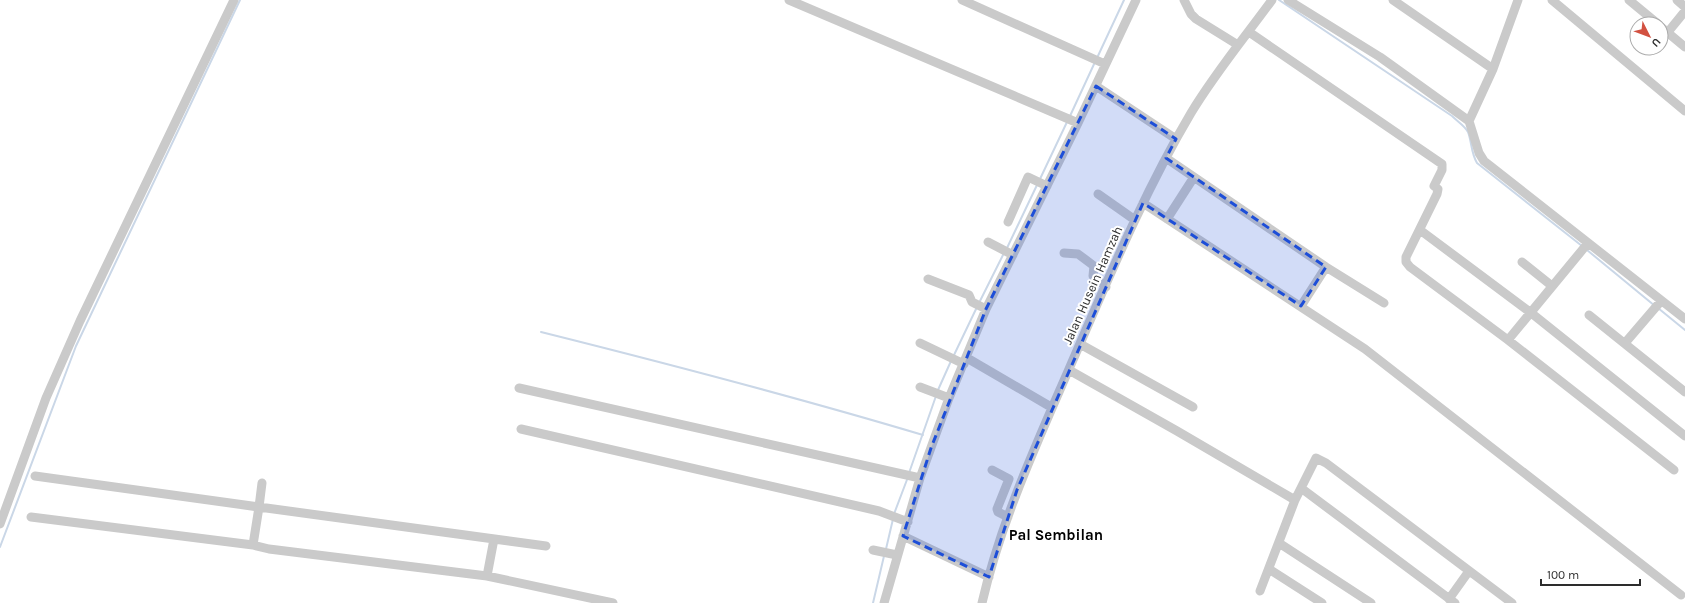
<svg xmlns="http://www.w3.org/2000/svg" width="1685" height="603" viewBox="0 0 1685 603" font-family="Karla,sans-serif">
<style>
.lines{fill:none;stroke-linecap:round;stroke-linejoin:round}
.stream{stroke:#cad7e7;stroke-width:2}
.minor{stroke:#cacaca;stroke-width:9}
.marked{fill:#1d4ed8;fill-opacity:0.2;stroke:#1d4ed8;stroke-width:3;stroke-dasharray:8 5;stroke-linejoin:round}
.labels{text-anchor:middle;stroke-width:4;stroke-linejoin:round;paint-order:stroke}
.street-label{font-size:13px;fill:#2d2d2d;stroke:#fff}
.quarter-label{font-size:15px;font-weight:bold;fill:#000;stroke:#fff}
</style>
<rect width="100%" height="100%" fill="#fff"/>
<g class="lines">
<path class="stream" d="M1279,0l173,116c5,5 13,10 16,16 4,11 3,21 9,31l105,83
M1097,58l27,-58
M1070,116l25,-54
M1040,179l27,-57
M1007,248l30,-63
M1587,250l68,56
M979,303l25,-50
M1658,308l27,22
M541,332c128,32 255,65 382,103
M954,355l23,-48
M938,390l13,-29
M909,473l27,-77
M894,514l14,-37
M0,547l76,-201 164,-346
M886,549l7,-30
M873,603l11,-47"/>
<path class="minor" d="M789,0l289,123
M962,0l143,64
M1184,0l7,14 5,5 42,26
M1288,0l92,57 89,64 10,32 5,8 201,158
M1393,0l100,69 25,-69
M1552,0l133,111
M1629,0l29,24
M1677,0l8,7
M1661,27l24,20
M1249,32l193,132v6l-8,16 4,3 -1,5 -31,63v5l4,5 98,73 166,130
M1668,32l17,-21
M1096,86l80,53
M1469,121l24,-52
M1166,158l160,109 58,36
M1098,194l37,26
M1143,203l222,146 316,246
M1167,219l27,-42
M1008,222l20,-45 19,9
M1420,230l110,82 155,124
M988,242l25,13
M1064,253l14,1 16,12 -1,10 13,11
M1522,262l30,24
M928,279l41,16 3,7 14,7
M1301,306l25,-39
M1589,315l96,77
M1508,340l80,-97
M920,343l44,21
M1625,343l36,-42
M1080,344l113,63
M967,358l84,49
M1069,370l108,61 118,69
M920,387l29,11
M519,388l401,90
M521,429l358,82 29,11
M992,470l17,9 -12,30 1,3 10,5
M35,476l224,31 3,-24
M1301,488l154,115
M31,517l222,28 16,4 218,27 126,27
M0,524l46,-126 34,-77 154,-321
M903,536l86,41
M1279,543l92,60
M253,545l6,-38 287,39
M873,550l24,5
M1269,569l53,34
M487,576l7,-37
M1260,591l35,-91 21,-42 10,5 186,140
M1449,599l20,-28
M884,603l36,-125 29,-80 37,-89 92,-186 58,-123
M982,603c19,-82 54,-158 87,-234 38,-87 74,-175 122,-256 24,-40 54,-76 81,-113"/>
</g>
<path class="marked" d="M1096,86l80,53 -10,19 160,109 -25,39 -158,-103 -126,287 -28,87 -86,-41 28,-88 55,-139z"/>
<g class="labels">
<g class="street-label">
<text transform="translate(1092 285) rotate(-66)" y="5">Jalan Husein Hamzah</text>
</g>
<g class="quarter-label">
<text x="1056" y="540">Pal Sembilan</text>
</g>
</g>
<g transform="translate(1649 36) rotate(132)"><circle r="19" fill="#ffffff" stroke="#ababab"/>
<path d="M0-3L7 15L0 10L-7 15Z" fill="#d25141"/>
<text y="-6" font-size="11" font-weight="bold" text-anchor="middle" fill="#2d2d2d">U</text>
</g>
<path d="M1541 579v6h99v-6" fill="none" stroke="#2d2d2d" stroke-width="2"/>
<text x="1547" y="579" font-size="12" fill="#2d2d2d" stroke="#ffffff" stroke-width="3" paint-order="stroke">100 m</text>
</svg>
